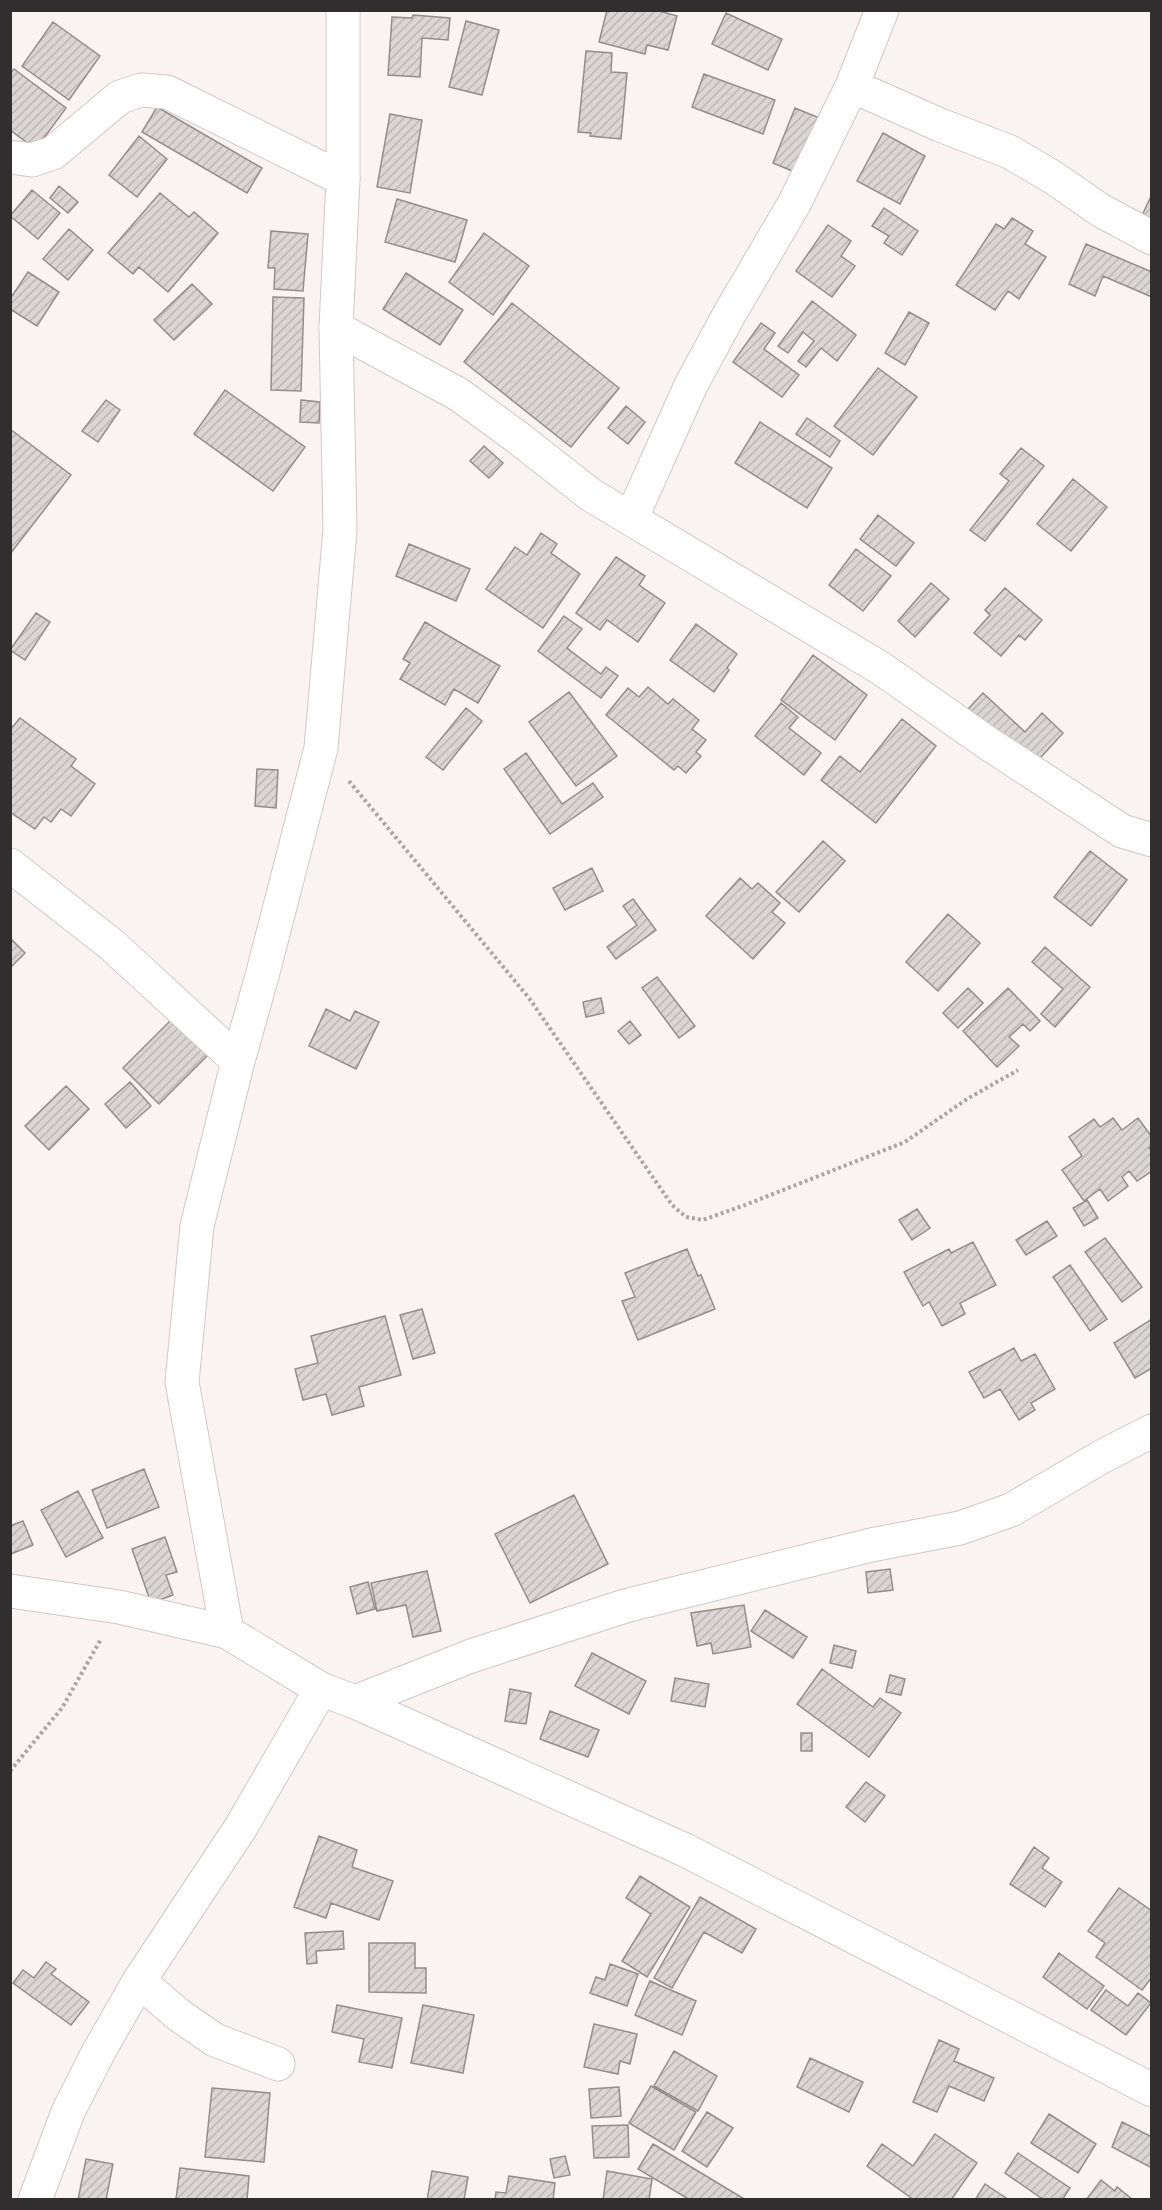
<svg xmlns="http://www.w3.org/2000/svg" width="1162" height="2210" viewBox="0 0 1162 2210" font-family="'Varela Round',sans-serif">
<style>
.building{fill:url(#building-hatch);stroke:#938d8c;stroke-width:1.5}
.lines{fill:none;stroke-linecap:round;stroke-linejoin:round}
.street-casing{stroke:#cfc9c8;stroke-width:35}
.secondary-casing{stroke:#cfc9c8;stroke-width:35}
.path{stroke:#aaa6a5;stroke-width:4;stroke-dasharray:3 3;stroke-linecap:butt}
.street{stroke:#fff;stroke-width:33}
.secondary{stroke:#fff;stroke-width:33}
</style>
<defs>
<pattern id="building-hatch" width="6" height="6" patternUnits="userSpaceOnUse" patternTransform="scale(1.5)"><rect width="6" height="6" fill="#dbd5d5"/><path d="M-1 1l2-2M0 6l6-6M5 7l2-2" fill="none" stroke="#bcb7b7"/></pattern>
</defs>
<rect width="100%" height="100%" fill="#f9f3f2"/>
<path class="building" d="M607,10h49l21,6 -9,34 -21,-5 -2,9 -46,-12z
M726,13l56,26 -14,31 -56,-26z
M413,15l37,3 -2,22 -26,-2 -2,39 -32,-2 4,-58 20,1z
M466,21l33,9 -17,65 -33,-8z
M53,22l47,34 -31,44 -47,-34z
M586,51l26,2 -1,19 16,1 -6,66 -31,-3 1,-3 -13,-1z
M14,69l52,39 -30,41 -26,-19v-56z
M704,74l71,26 -12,34 -71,-27z
M157,107l105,61 -15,25 -105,-61z
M795,108l29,12 -22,55 -29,-12z
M390,114l32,6 -12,73 -33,-6z
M883,133l42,23 -25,48 -43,-23z
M139,136l28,23 -30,38 -28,-22z
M59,186l19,16 -10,11 -18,-15z
M32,190l28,23 -22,26 -28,-23z
M160,193l29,24 5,-5 24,21 -50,59 -29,-25 -6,7 -25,-21z
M1152,194v36l-14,-6z
M397,199l70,21 -12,42 -70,-20z
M884,208l34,23 -16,24 -18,-12 5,-7 -17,-10z
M1012,218l21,13 -8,13 21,13 -27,42 -11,-8 -13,19 -39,-25 40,-61 8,5z
M828,225l23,16 -10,15 14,10 -23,31 -36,-26z
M69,229l24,21 -25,30 -25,-21z
M271,231l37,3 -5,57 -29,-2 1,-21h-7z
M484,233l45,33 -36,49 -44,-33z
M1086,244l66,28v25l-49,-21 -8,20 -26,-12z
M28,272l31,20 -22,34 -27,-17v-10z
M406,273l57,37 -23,35 -57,-36z
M192,284l20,20 -38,36 -20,-20z
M273,297l31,1 -3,93 -30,-1z
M812,301l44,34 -19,26 -16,-13 -15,19 -8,-6 16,-20 -11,-9 -15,21 -10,-7z
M512,303l107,85 -48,59 -107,-85z
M909,312l20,11 -24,42 -20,-12z
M761,323l14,10 -11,16 35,26 -17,22 -49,-35z
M878,368l39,29 -44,58 -39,-29z
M225,390l80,57 -32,44 -79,-57z
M106,400l14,10 -22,32 -16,-11z
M301,400l19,2 -1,21 -19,-1z
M626,406l19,16 -17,22 -20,-16z
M807,418l33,23 -10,16 -34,-23z
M760,422l72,46 -25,40 -72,-45z
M10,429l61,46 -61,79z
M484,446l19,17 -14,15 -19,-17z
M1021,448l23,18 -59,75 -15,-11 39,-49 -9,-7z
M1073,479l34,28 -36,44 -34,-27z
M878,515l36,28 -18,23 -36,-27z
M541,533l16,11 -6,9 29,21 -37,54 -57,-39 29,-42 12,8z
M409,544l61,25 -14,32 -60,-25z
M856,549l35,27 -28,35 -34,-26z
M616,557l29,19 -6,9 26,18 -27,39 -31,-22 -7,10 -24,-17z
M931,583l18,16 -34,38 -17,-16z
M1005,588l37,32 -17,20 -6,-5 -18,21 -27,-23 16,-18 -5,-5z
M36,613l14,9 -25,38 -15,-10z
M564,616l18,13 -15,19 34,26 5,-7 12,9 -17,22 -63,-47z
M425,622l75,44 -22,37 -24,-14 -9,16 -45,-26 10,-16 -7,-4z
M696,624l41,30 -10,14 2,2 -15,22 -44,-32z
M813,655l54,40 -32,45 -54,-40z
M648,687l20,17 5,-5 26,21 -7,9 14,11 -10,12 5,4 -15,17 -8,-7 -4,4 -68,-55 22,-27 11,9z
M569,692l48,64 -41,30 -47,-64z
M983,693l42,39 17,-19 21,20 -31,34 -64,-58z
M781,703l17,14 -9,11 32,25 -17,22 -49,-39z
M466,708l16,13 -39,49 -17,-13z
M20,718l56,41 -5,7 24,18 -24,32 -10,-7 -10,13 -7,-5 -9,12 -25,-17v-82z
M902,719l34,27 -60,77 -55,-43 19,-24 20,16z
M526,753l36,51 31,-21 10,14 -53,37 -46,-65z
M257,769l21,1 -2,38 -21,-2z
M823,841l22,20 -46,51 -23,-20z
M1090,851l37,29 -36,46 -37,-29z
M592,868l11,23 -38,19 -12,-22z
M740,878l12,11 6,-6 22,20 -8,9 13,11 -32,36 -47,-43z
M633,899l23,31 -40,29 -9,-12 30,-22 -14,-19z
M948,914l32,29 -42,48 -32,-29z
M10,938l15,15 -15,15z
M1045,947l45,40 -35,40 -14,-13 22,-25 -31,-27z
M657,977l38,49 -16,12 -37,-50z
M968,988l15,15 -25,25 -15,-15z
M1008,988l32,33 -10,10 -7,-7 -14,13 10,9 -22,21 -34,-36z
M601,998l3,15 -18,4 -3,-15z
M326,1009l24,12 5,-10 24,11 -23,47 -47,-23z
M173,1018l36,36 -50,50 -36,-36z
M630,1021l11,14 -12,9 -11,-13z
M130,1082l21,24 -25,22 -21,-24z
M66,1086l23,23 -40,41 -24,-24z
M1113,1118l9,12 16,-12 14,19v9l-3,2 3,3v20l-15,10 -8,-10 -7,6 6,9 -20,15 -8,-12 -16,12 -22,-31 20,-14 -13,-19 25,-18 6,8z
M1087,1200l11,18 -14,8 -11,-18z
M917,1209l13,19 -18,12 -13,-20z
M1047,1221l10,15 -31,19 -10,-15z
M1105,1238l37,49 -20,15 -37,-50z
M973,1242l23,43 -36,18 5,11 -23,12 -13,-24 -6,4 -19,-34 45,-23 2,4z
M687,1249l11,27 3,-1 14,34 -77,31 -16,-39 13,-4 -10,-24z
M1070,1265l37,54 -17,12 -37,-54z
M422,1309l13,44 -22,6 -13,-44z
M385,1316l16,59 -42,12 5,19 -32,9 -6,-21 -23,6 -8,-31 23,-6 -7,-27z
M1152,1319v49l-17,10 -21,-35z
M1014,1348l7,13 14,-7 20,35 -24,14 4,7 -16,10 -19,-31 -16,9 -15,-26z
M144,1469l15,38 -52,21 -15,-38z
M78,1491l25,47 -37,19 -25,-47z
M574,1495l34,69 -78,39 -35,-69z
M23,1521l10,24 -22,9 -1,-28z
M165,1537l12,35 -11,3 7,20 -22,8 -19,-54z
M890,1569l3,21 -25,3 -2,-21z
M427,1571l14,60 -28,6 -7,-32 -29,6 -6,-28z
M368,1582l7,27 -18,5 -7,-27z
M744,1605l7,42 -38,7 -2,-11 -14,3 -6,-33z
M765,1610l42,27 -14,21 -42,-27z
M834,1645l22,6 -4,17 -22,-5z
M592,1653l54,28 -17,33 -54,-28z
M822,1669l51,38 7,-9 21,15 -32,44 -72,-53z
M890,1675l15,4 -4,16 -15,-3z
M675,1678l34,6 -4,23 -34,-6z
M510,1689l21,4 -5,31 -21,-3z
M550,1711l49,19 -11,27 -48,-18z
M801,1733h11v18h-11z
M866,1782l19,14 -20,26 -19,-15z
M319,1836l38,14 -5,17 41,14 -14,39 -48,-17 -5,15 -32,-11z
M1034,1847l15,11 -7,10 20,14 -17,25 -35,-23z
M640,1876l50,31 -43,70 -25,-16 29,-47 -25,-16z
M1119,1888l33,23v66l-10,13 -46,-33 9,-14 -17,-12z
M700,1897l56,32 -14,24 -38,-21 -32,56 -18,-10z
M343,1931l1,18 -28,2 1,12 -10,1 -2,-31z
M369,1943h46v25h11v25l-57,-1z
M1059,1953l45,33 -17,23 -44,-32z
M46,1962l10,7 -5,5 38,28 -18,23 -58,-42 10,-13 11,8z
M610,1964l28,10 -11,32 -37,-13 6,-16 9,3z
M650,1981l46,20 -14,34 -47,-20z
M1106,1990l22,16 10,-13 13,10 -25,32 -35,-25z
M337,2005l65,13 -10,50 -33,-6 5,-23 -32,-7z
M423,2005l51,10 -11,58 -52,-10z
M594,2024l43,10 -7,30 -10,-3 -2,13 -34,-7z
M939,2040l20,9 -5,12 40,17 -10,23 -35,-15 -12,26 -24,-10z
M674,2051l43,25 -19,35 -44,-25z
M810,2058l53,24 -14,30 -52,-25z
M651,2086l45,26 -22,38 -45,-27z
M619,2087l2,29 -30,2 -2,-29z
M212,2088l58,5 -6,69 -59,-5z
M707,2112l26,16 -26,39 -25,-16z
M1049,2114l47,30 -18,29 -47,-30z
M1122,2122l30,15v31l-40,-21z
M628,2125l1,32 -35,1 -2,-32z
M935,2134l42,29 -26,37h-37l-47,-34 15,-22 31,22z
M653,2144l93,56h-56l-52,-31z
M1018,2153l52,35 -8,12h-18l-39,-27z
M565,2156l5,19 -16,3 -4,-19z
M86,2159l27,5 -7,36h-28z
M180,2168l69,8 -2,24 -71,-1z
M432,2171l36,6 -4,23h-37z
M607,2171l45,8 -3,21h-46z
M509,2176l46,7 -2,17h-58l1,-8 10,1z
M1101,2180l14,11 2,-4 16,13h-47z
M985,2184l24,16h-34z"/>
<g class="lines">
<g class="street-casing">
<path id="street" d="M852,86l88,39 70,27 44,26 46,32 52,28
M10,157l22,3 21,-7 67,-56 21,-7 26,2 176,87
M336,328l122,66 59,43 74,58 291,174 104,73 136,89 30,9
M631,519l60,-134 39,-72 64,-109 58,-118 30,-76
M10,865l102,80 126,116
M355,1702l116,-46 154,-50 246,-61 89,-17 51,-18 92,-54 49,-25
M139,1981l41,35 35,24 63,24
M35,2200l33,-88 30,-59 41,-72 102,-154 80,-138"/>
</g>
<g class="secondary-casing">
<path id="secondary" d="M10,1591l109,16 108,25 94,57 34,13 330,148 467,240
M227,1632l-45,-250 15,-156 41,-165 24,-85 59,-228 19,-218 -4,-202 7,-149v-169"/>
</g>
<path class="path" d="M349,781l180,217 143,207 14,12 17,3 42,-15 160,-63 62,-43 51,-29
M10,1771l52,-63 39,-69"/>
<use href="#street" class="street"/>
<use href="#secondary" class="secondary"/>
</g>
<rect width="1162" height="2210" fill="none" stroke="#302e2e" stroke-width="24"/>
</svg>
